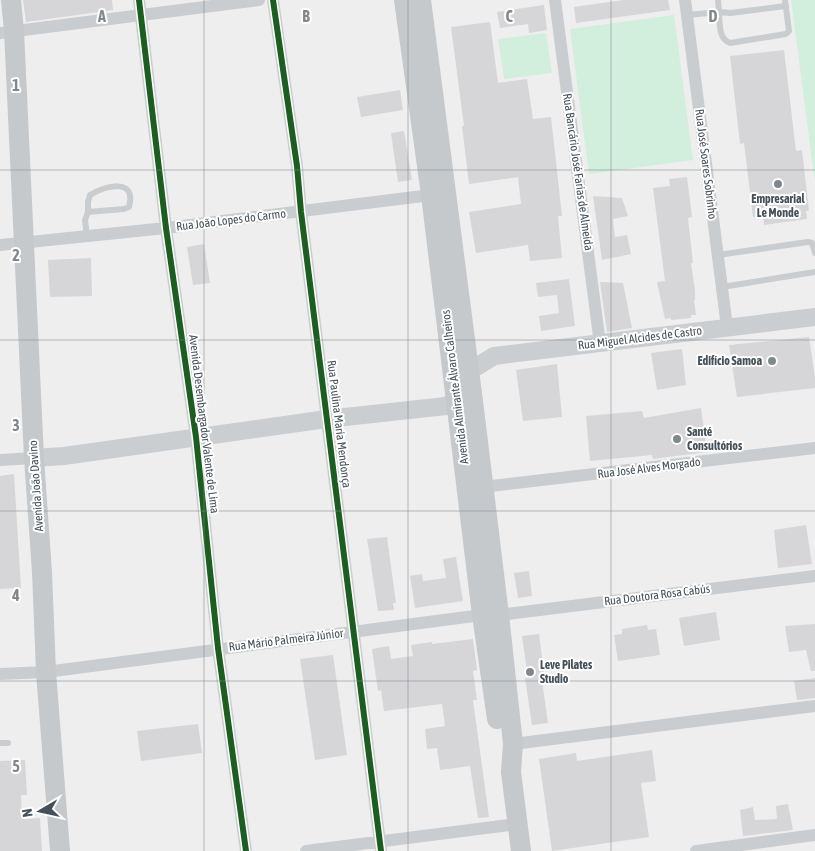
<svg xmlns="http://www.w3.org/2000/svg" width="815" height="851" viewBox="0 0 815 851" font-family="'Asap Condensed',sans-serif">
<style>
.green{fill:#d2eedc}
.building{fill:#d6d6d8}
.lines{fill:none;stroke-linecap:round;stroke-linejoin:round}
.lane{stroke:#cacdcf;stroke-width:6}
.street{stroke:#cacdcf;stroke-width:12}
.secondary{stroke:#caced0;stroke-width:18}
.primary{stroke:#c5c9cc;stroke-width:20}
.cycleway-casing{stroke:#fff;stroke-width:9}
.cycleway{stroke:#1b5e20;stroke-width:6}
.grid{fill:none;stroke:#80888e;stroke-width:1;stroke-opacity:0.55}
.poi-dot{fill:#80888e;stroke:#fff;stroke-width:2}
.labels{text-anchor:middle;stroke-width:4;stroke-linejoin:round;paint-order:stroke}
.street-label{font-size:12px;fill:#45515a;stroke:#fff}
.poi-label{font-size:12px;font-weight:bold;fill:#45515a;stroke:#fff;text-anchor:start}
.grid-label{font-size:16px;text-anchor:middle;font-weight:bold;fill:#80888e;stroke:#fff;stroke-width:4;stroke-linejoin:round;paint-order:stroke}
</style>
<rect width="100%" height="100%" fill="#efeeee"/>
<path class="green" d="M791,0h24v183z
M674,15l19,145 -104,14 -19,-145z
M546,33l6,40 -48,6 -6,-40z"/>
<path class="building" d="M23,0h89l1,10 -87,12z
M623,0h45l2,10 -94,13 -2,-16z
M544,5l3,25 -18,3 -1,-9 -28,4 -3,-16z
M490,22l8,61 29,-4 6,40 18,-2 11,99h-4l4,42 -32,3 -2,-16 -52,8 -7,-41 52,-8 -3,-27 -49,7 -7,-58h2l-13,-99z
M784,50l12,101 6,-1 7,61h-3l1,8 -43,6 -1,-9 -10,1 -9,-74 -4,1 -10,-88z
M400,90l3,20 -42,7 -4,-20z
M404,131l8,49 -14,2 -7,-49z
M687,177l5,40 -4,1 5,45h-2l4,28v9h-1l2,15h-5v3l-20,2v-2l-6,1 -8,-37 8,-1 -12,-93 17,-2 -1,-7z
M593,196l29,2 6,18 -15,3 2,18 12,-2 4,19 -29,6z
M204,244l6,39 -17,2 -6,-38z
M91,258l1,38 -42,1 -2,-37z
M569,279l6,47 -34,5 -2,-15 20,-3 -2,-18 -19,2 -2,-14z
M600,282l23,1 9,45 -25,4z
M809,337l6,40v11l-78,9 -8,-52z
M682,349l4,36 -29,5 -6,-37z
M557,364l5,53 -39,4 -7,-51z
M701,408l6,44 -54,7 -1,-4 -62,6 -4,-45 56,-5 2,7z
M14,474l7,114 -21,1v-113z
M806,525l6,39 -34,4 -4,-38z
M387,537l9,66h-3l1,7 -16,1 -11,-72z
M456,557l7,44 -48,7 -5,-32 12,-2 1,7 23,-3 -3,-19z
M529,571l3,25 -14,2 -4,-25z
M716,612l4,28 -36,6 -5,-28z
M815,624v47h-4l-5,-21 -17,2 -4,-26z
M647,625l1,5 8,-1 4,26 -42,6 -4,-26 8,-1v-5z
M539,634l5,39 -3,1 7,49 -16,2 -7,-47h3l-6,-42z
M473,639l4,31 -4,1 4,29h-4l16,117 -11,1 -8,-52 -30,4 -3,-22 -10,1 -2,-20 20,-3 -3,-22 -58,7 -3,-21 -3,1 -6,-42 17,-3 2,13 22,-3 -2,-11 21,-3v2z
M333,655l14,100 -32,5 -15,-101z
M815,678v20l-18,2 -3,-19z
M198,724l4,29 -61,8 -4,-30z
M652,750l4,31 -15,2 8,54 -97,14 -13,-92 37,-6 1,8z
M25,760l2,35h-6l1,24 18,-1 2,33h-42v-90z
M788,804l5,26 -50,6 -3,-26 13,-3 2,13 22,-1 -1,-13z"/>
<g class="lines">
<path class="lane" d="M718,0l1,12 12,1 55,-7
M687,15l32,-3c1,11 -1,27 11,31l56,-9 3,-3 -4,-31
M87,237l-2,-17 3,-8 36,-3 5,-2c8,-30 -24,-21 -39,-12l-2,7v10
M718,255l90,-13 4,1 3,10
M722,287l93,-15
M0,743h8"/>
<path class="street" d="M139,0l27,228 30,209 22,211 28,203
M273,0l24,166 4,46 80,639
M555,0l45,344
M685,0l42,327
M0,33l259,-33
M0,245l166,-17 265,-33
M0,460l34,-2
M483,487l332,-39
M499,615l316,-39
M0,674l46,-2 436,-57
M513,744l302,-38
M306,851l211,-27
M696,851l119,-16"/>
<path class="secondary" d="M34,458l30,-2 263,-37 119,-13 10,-6 12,-28 26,-16 321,-39"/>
<path class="primary" d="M11,0l3,31 20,427 8,114 4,100 14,179
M404,0l27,195 51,420 15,104
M421,0l52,401 26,214 14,129 -2,28 10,79"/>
<g class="cycleway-casing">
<path id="cycleway" d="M139,0l27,228 30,209 22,211 28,203
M273,0l24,166 4,46 80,639"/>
</g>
<use href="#cycleway" class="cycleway"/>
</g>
<path class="grid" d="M204,0v851M408,0v851M611,0v851M0,170h815M0,340h815M0,511h815M0,681h815"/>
<g class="poi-dot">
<circle cx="778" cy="184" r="5"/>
<circle cx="772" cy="361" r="5"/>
<circle cx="677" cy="439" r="5"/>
<circle cx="530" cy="672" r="5"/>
</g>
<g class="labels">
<g class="street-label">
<text transform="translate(706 164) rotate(83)" y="4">Rua José Soares Sobrinho</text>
<text transform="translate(578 172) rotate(82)" y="4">Rua Bancário José Farias de Almeida</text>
<text transform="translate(231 220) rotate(-7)" y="4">Rua João Lopes do Carmo</text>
<text transform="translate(640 338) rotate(-7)" y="4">Rua Miguel Alcides de Castro</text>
<text transform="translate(455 387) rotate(-97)" y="4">Avenida Almirante Álvaro Calheiros</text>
<text transform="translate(204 424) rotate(83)" y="4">Avenida Desembargador Valente de Lima</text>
<text transform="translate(339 424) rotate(83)" y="4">Rua Paulina Maria Mendonça</text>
<text transform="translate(649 468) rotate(-7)" y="4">Rua José Alves Morgado</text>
<text transform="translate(36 486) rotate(-94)" y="4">Avenida João Davino</text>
<text transform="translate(657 595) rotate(-7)" y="4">Rua Doutora Rosa Cabús</text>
<text transform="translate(286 640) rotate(-7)" y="4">Rua Mário Palmeira Júnior</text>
</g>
<g class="poi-label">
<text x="778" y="203" text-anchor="middle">Empresarial<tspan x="778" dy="14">Le Monde</tspan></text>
<text x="762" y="365" text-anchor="end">Edifício Samoa</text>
<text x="687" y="436">Santé<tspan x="687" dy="14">Consultórios</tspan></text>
<text x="540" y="669">Leve Pilates<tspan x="540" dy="14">Studio</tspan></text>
</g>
</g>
<g class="grid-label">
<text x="102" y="22">A</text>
<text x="306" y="22">B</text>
<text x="509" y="22">C</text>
<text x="713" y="22">D</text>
<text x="16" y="91">1</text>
<text x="16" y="261">2</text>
<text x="16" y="431">3</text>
<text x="16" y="601">4</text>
<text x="16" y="772">5</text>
</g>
<g transform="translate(40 811) rotate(261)" stroke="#ffffff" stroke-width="4" paint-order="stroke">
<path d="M0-4L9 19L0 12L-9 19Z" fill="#45515a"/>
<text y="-8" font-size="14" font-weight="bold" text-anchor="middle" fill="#45515a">N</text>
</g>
</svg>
